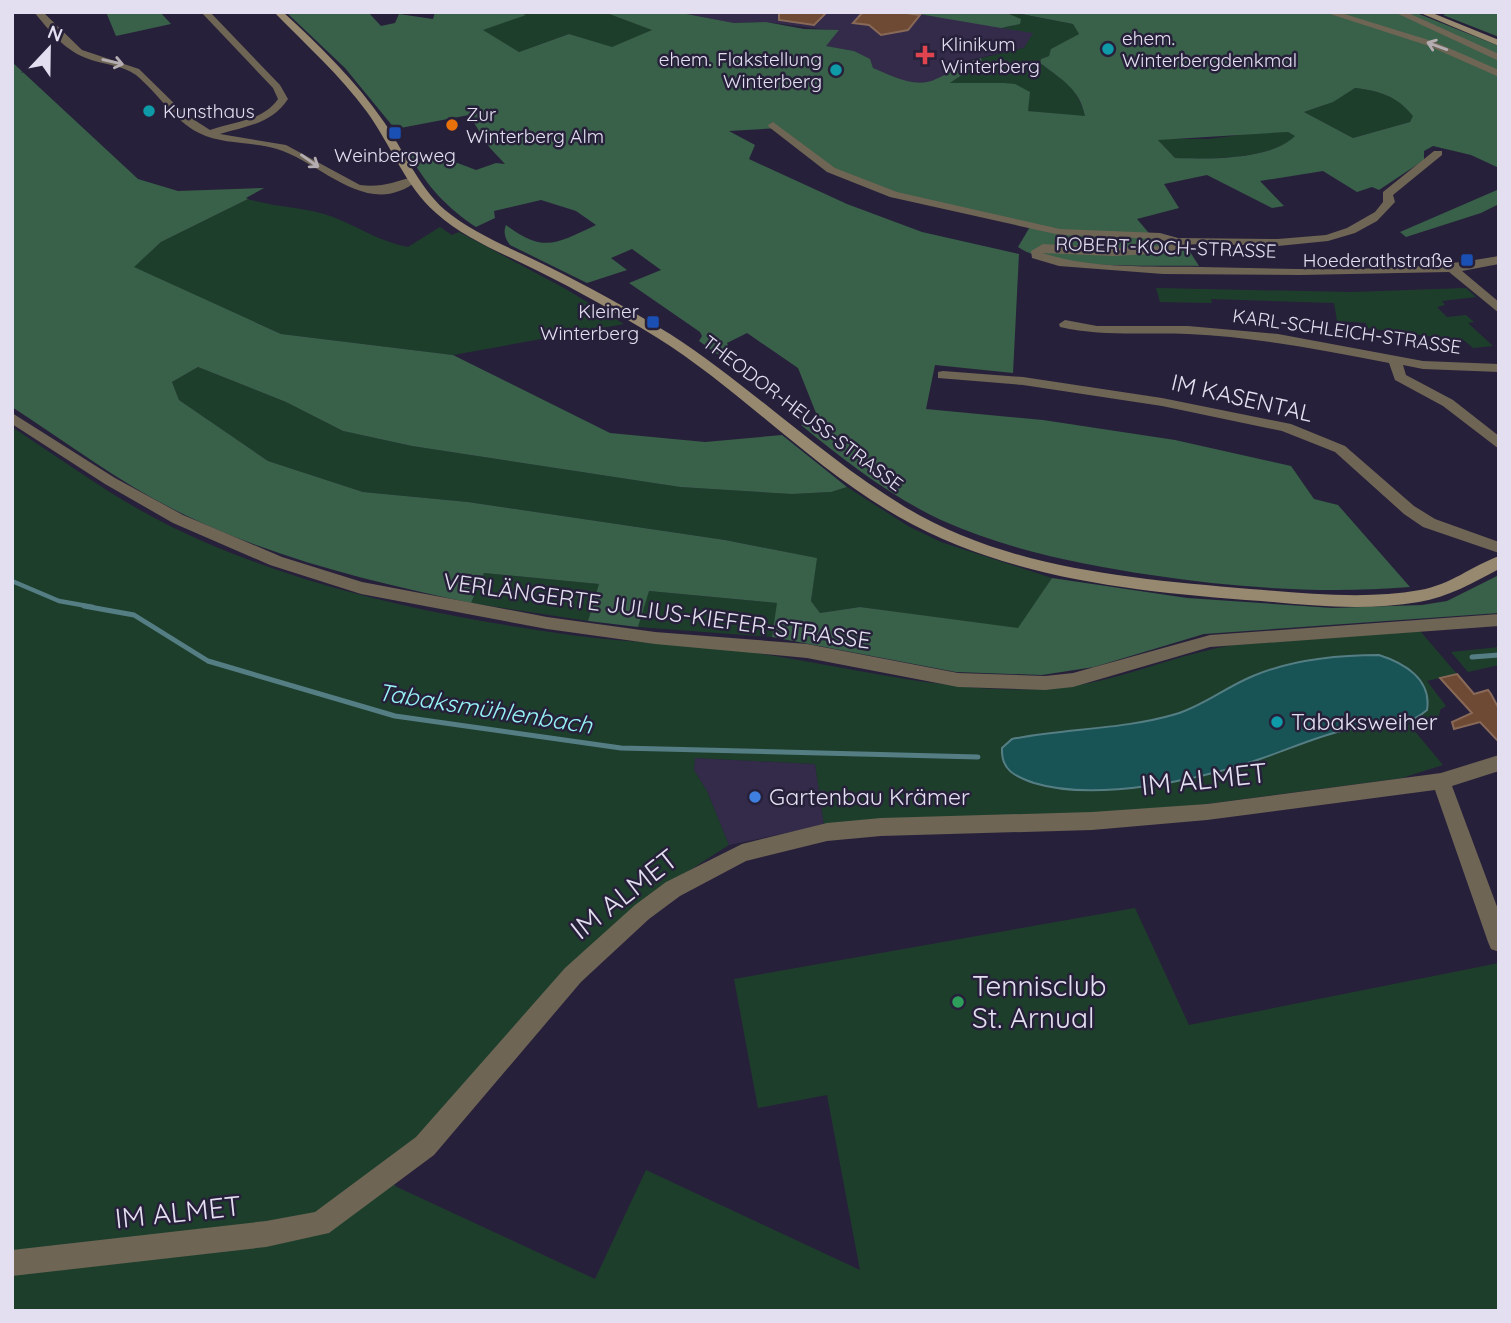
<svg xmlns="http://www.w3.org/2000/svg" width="1511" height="1323" viewBox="0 0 1511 1323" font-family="Quicksand,sans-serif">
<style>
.built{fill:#342b4a}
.green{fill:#1e3e2c}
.forest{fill:#396049;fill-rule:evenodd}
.water{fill:#185455;stroke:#557e84;stroke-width:2}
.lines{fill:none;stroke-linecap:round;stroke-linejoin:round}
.stream-far1{stroke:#557e84;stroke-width:4.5}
.stream{stroke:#557e84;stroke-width:5}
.building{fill:#6e4934;stroke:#886958;stroke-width:2}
.street{fill:#6e6555;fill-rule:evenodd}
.secondary{fill:#97896f;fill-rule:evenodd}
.oneway{stroke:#b4aeb2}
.culture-dot{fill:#0f9aa8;stroke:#27203a;stroke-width:2.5}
.health-dot{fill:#e0444e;stroke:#27203a;stroke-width:2.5}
.food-dot{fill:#e8710a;stroke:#27203a;stroke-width:2.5}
.transit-dot{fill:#1a4fb4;stroke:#27203a;stroke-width:2.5}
.shop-dot{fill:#3f7fe0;stroke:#27203a;stroke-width:2.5}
.leisure-dot{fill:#2e9e5b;stroke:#27203a;stroke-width:2.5}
.labels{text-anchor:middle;stroke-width:5;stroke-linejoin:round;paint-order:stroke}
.far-poi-label{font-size:19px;fill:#e3dff0;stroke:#27203a;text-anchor:start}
.far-street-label{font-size:19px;fill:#e3dff0;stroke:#27203a}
.street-label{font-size:23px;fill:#e3dff0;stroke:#27203a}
.poi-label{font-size:23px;fill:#e3dff0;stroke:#27203a;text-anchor:start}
.water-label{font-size:24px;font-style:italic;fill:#96f4f6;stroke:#27203a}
.near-street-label{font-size:28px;fill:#e3dff0;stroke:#27203a}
.near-poi-label{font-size:28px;fill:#e3dff0;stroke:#27203a;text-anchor:start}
</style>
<rect width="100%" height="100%" fill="#27203a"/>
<path class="built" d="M676,12h231l127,20 -10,16 -59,13 -43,30 -38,-13 -30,-27 -29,-5 13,-15 -72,-9 -32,1z
M695,758l120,6 9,61 -95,20 -22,-54 -13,-21z"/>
<path class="green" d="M532,12h72l49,18 -41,18 -43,-14 -50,18 -37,-22z
M1010,12l63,12 6,10 -27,15 -3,7 -8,3 -1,4c27,21 33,18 46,54l-58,-6 -13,-27 -65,-1 32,-22 -1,-3 43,-10 9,-15 -32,-5 12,-2z
M1165,64c15,0 26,2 31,17l-30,-1 -4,-13z
M1355,88c25,3 42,8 59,28l-4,6 -57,16 -49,-26 18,-6z
M1288,132l8,4c-25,24 -88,23 -121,22l-18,-19h51l47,-6z
M248,199c28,9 60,8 85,18 26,10 47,25 75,30l32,-20 12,8 7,-3 105,56 60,36 -171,31 -172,-21 -148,-67 28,-25z
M1156,288l195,4 115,-4 10,9 -34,4 3,4 -8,2 10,10 19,-2 8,7 -6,1 25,23 -20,2 -8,-7 -99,-13v-5l-29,-2 -3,-18 -123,-4 1,4 -52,-1z
M198,367l88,35 57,29 69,15 268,41 112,7 39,-2 16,-5 61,39 33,16 111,36 -33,51 -159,-22 -40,6 -9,-12 5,-43 -91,-18 -257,-38 -105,-10 -95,-31 -89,-61 -7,-18z
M12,427c52,34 103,72 158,99 124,61 264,90 401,109 59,8 119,9 178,17 100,14 197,42 299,37 64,-4 123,-34 186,-44l186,-14 37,43 -30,7 19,25 -6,4 -1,7 -31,6 35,42 -41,13 -241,32 -337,15 -9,-61 -120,-6 -1,12 13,21 22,54 -81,52 -228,242 -44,32 21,16 198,92 51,-109 214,100 -33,-175 -69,13 -24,-129 401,-71 54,117 310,-62v348h-1487z
M484,573l116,11 -12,37 -117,-18z
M648,591l130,12 -6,34 -134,-10z
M1499,647v18l-31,7 -17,-20z"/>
<path class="forest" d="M106,12h54l11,12 -55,12z
M286,12h82l13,14 14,-3 4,-9 34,5 2,-7h83l8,3 -43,15 36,22 50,-18 43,13 40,-17 -48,-18h72l58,11 32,-1 38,7 35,1 -13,16 28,5 16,8 3,9c19,8 43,21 63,11 17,-7 27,-17 45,-21l1,3 -32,22h54l11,1 15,8 -2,19 57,5c-6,-28 -23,-36 -45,-53l1,-4 8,-3 2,-7 28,-15 -6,-10 -62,-12h403l85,34v122l-28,-13 -38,-9 -9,5v9l-45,30 -7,-3 -15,5 -34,-21 -63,10 24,25 -12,2 -65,-33 -43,9 15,24 -42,11 28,33 22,-5 12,19c-42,-1 -150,4 -181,-19l13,-22c-61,-15 -127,-24 -184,-50 -25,-12 -46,-30 -67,-47l-51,3 26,14 -6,14 98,45 75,28 97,22 -6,119 -78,-8 -9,44 117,11 132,20 116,26 23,33 24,6 72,82c-87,7 -173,1 -259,-12 -72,-11 -143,-25 -210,-55 -51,-24 -96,-59 -140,-95l17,-7 -20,-50 -51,-35 -20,10 4,10 -14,1 -18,-13 3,-5 -2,-4 -71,-49 32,-13 -29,-21 -21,9 16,12 -40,13 -77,-38c-5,-7 -7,-12 -4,-20 38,29 51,18 90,0l-20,-14 -35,-11 -47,11 1,7 -19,9c-29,-19 -49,-41 -66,-71l30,-6 -6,4 42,16 20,-7 9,1 -15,-16 -21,-33 -74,14 -50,-61zM1355,88c25,3 42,8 58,28l-3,6 -57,16 -49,-26 29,-10zM1288,132l7,4c-23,24 -88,23 -120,22l-17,-18z
M907,12h103l-1,2 12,5 -1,5 -19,4z
M1451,12h48v25l-56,-22z
M12,62l126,117 40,12 86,-3 -18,10 2,1 -87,43 -27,25 147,67 172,21 157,78 95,9 77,-7 65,52 -16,5 -39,2 -112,-7 -268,-41 -69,-15 -57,-29 -88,-35 -26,15 7,18 89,61 95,31 105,10 257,38 92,18 -6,43 9,12 40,-6 158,21 34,-50 135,20 145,10 90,-3 25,-4 52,-26v38l-295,21 -110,33 -52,8 -86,-3 -184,-35 5,-34 -128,-12 -11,36 -50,-6 11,-37 -115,-11 -13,30c-99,-21 -195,-44 -286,-88 -61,-29 -116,-71 -173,-108z
M1499,186v18l-18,9 -75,24 -6,-5 97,-42z"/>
<path class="water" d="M1379,655c25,8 53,24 48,55 -25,22 -56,14 -86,21 -28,7 -54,19 -81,28 -61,21 -164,43 -226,24 -20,-7 -33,-13 -32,-35l10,-9c54,-11 110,-9 164,-25 27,-8 50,-27 77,-38 38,-16 84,-21 126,-21z"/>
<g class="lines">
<path class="stream-far1" d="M12,581l47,20 34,6"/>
<path class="stream" d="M84,606l50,9 74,46 187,55 226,32 357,9
M1472,657l27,-2"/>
</g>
<path class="building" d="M779,12h48l-13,13 -35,-5z
M863,12h36l21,3 -12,15 -27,5 -12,-10 -16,-2z
M1457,674l17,20 14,-4 3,4 8,15v33l-19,-20 -26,7 -2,-7 20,-9 -32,-35z"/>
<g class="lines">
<path class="street" d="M34,12h9l39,38 57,19 46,45 25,16c23,-8 53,-9 68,-31l-5,-11 -72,-76h9l70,73 8,14c-16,25 -42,27 -68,35l66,11 74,40c21,3 34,-3 53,-8l5,3c-50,41 -95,-17 -141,-31 -26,-8 -54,-4 -78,-16 -26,-13 -41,-40 -63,-58 -15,-11 -34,-10 -50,-17 -22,-8 -38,-29 -52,-46z
M1324,12h14l97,30 64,28v7l-70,-31z
M1394,12h12l93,42v7z
M773,122l62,46 62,24 163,37 100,4 18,5 100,1 48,-4 21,-7 28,-16 8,-10v-10l51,-41h8v4l-49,40 2,7 -18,19 -22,12 -27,8 -50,5 -77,-2 -21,1 -9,8 -58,3 -71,-3c50,16 107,13 159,14 99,2 201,7 298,-11v8l-37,7 37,31v11l-50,-41 -149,3 -137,-1 -104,-8 -27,-8 -1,-7 12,-7 70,4 55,-2 2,-3 -11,-4 -99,-4 -170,-38 -63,-25 -58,-45 -1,-2z
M1065,320l32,6h91l90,8 145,27 76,3v8l-76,-3 -20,-4 3,10 47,25 46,36v13l-56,-43 -48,-26 -6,-17c-67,-13 -133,-26 -201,-29 -43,-2 -85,3 -128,-7l-1,-3z
M943,371l80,6 139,21 129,26 54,22 69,60 21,13 64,23v11l-76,-26 -19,-13 -69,-62 -53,-21 -120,-25 -139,-21 -85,-7v-6z
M12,413l103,65 68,37 99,42 80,25 185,35 108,15 152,12 151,29 87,3 28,-3 137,-38 289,-21v12l-289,21 -137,40 -28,3 -87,-3 -151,-29 -152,-14 -108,-15 -186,-35 -91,-29 -97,-42 -68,-39 -93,-60z
M1499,755v16l-47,15 47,126v40l-8,-3 -3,-7 -53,-152 -228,30 -115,10 -211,6 -54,5 -81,20 -66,35 -31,23 -68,63 -147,173 -105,78 -63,14 -254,29v-26l254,-29 49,-9 101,-75 149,-169 70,-63 31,-23 76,-38 85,-21 54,-5 211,-6 115,-8 234,-31z"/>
<path class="secondary" d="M274,12h9c37,34 73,69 101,110 20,29 34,64 61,88 29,24 66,38 100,55 43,21 84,44 125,69 82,53 152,123 235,173 103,62 228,72 345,82 56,4 114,11 170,1 30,-5 52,-24 79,-34v13c-26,14 -51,28 -80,33 -52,9 -106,4 -158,-1 -123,-9 -253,-22 -362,-84 -88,-50 -158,-127 -243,-180 -39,-24 -79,-47 -120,-67 -34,-17 -71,-31 -100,-57 -31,-27 -45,-68 -69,-101 -27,-37 -61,-67 -93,-100z
M1418,12h12l69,28v6z"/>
</g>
<defs><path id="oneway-shaft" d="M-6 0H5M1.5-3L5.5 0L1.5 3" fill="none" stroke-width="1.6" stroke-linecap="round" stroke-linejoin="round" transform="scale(1.75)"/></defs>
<g class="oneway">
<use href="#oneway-shaft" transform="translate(1437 46) rotate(-160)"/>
<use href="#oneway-shaft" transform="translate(113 62) rotate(13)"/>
<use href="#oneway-shaft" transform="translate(310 161) rotate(35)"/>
</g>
<g class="culture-dot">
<circle cx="1108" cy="49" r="7"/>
<circle cx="836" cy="70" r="7"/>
<circle cx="149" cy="111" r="7"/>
<circle cx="1277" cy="722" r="7"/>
</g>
<path class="health-dot" d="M921.5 44.5h7v7h7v7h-7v7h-7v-7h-7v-7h7z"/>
<circle class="food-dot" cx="452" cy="125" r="7"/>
<g class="transit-dot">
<rect x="388" y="126" width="14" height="14" rx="3.5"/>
<rect x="1460" y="253" width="14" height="14" rx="3.5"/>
<rect x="646" y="315" width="14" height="14" rx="3.5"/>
</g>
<circle class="shop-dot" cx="755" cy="797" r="7"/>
<circle class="leisure-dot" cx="958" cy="1002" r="7"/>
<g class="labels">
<g class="far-poi-label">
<text x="1122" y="45">ehem.<tspan x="1122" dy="22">Winterbergdenkmal</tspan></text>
<text x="941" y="51">Klinikum<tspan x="941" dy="22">Winterberg</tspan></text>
<text x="822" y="66" text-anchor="end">ehem. Flakstellung<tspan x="822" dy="22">Winterberg</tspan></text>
<text x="163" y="118">Kunsthaus</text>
<text x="466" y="121">Zur<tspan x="466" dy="22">Winterberg Alm</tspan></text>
<text x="395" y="162" text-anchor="middle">Weinbergweg</text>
<text x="1453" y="267" text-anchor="end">Hoederathstraße</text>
<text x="639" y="318" text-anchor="end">Kleiner<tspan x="639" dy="22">Winterberg</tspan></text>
</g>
<g class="far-street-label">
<text transform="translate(1166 247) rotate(2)" y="7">ROBERT-KOCH-STRASSE</text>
<text transform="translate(1347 331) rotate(8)" y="7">KARL-SCHLEICH-STRASSE</text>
<text transform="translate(803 413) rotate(37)" y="7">THEODOR-HEUSS-STRASSE</text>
</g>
<g class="street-label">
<text transform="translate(1242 398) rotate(13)" y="8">IM KASENTAL</text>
<text transform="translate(657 611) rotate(8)" y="8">VERLÄNGERTE JULIUS-KIEFER-STRASSE</text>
</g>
<g class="poi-label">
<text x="1291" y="730">Tabaksweiher</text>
<text x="769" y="805">Gartenbau Krämer</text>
</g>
<g class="water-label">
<text transform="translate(485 709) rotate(9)" y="8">Tabaksmühlenbach</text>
</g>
<g class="near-street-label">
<text transform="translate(1204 779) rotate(-6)" y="10">IM ALMET</text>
<text transform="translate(624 894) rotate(-38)" y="10">IM ALMET</text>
<text transform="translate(178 1212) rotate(-6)" y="10">IM ALMET</text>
</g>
<g class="near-poi-label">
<text x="972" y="996">Tennisclub<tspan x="972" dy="32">St. Arnual</tspan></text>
</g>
</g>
<rect width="1511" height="1323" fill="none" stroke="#e3dff0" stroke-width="28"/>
<g transform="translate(49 49) rotate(22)" stroke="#27203a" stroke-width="5" paint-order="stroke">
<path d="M0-5L12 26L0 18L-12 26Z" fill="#e3dff0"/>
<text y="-10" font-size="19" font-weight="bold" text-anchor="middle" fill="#e3dff0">N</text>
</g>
</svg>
